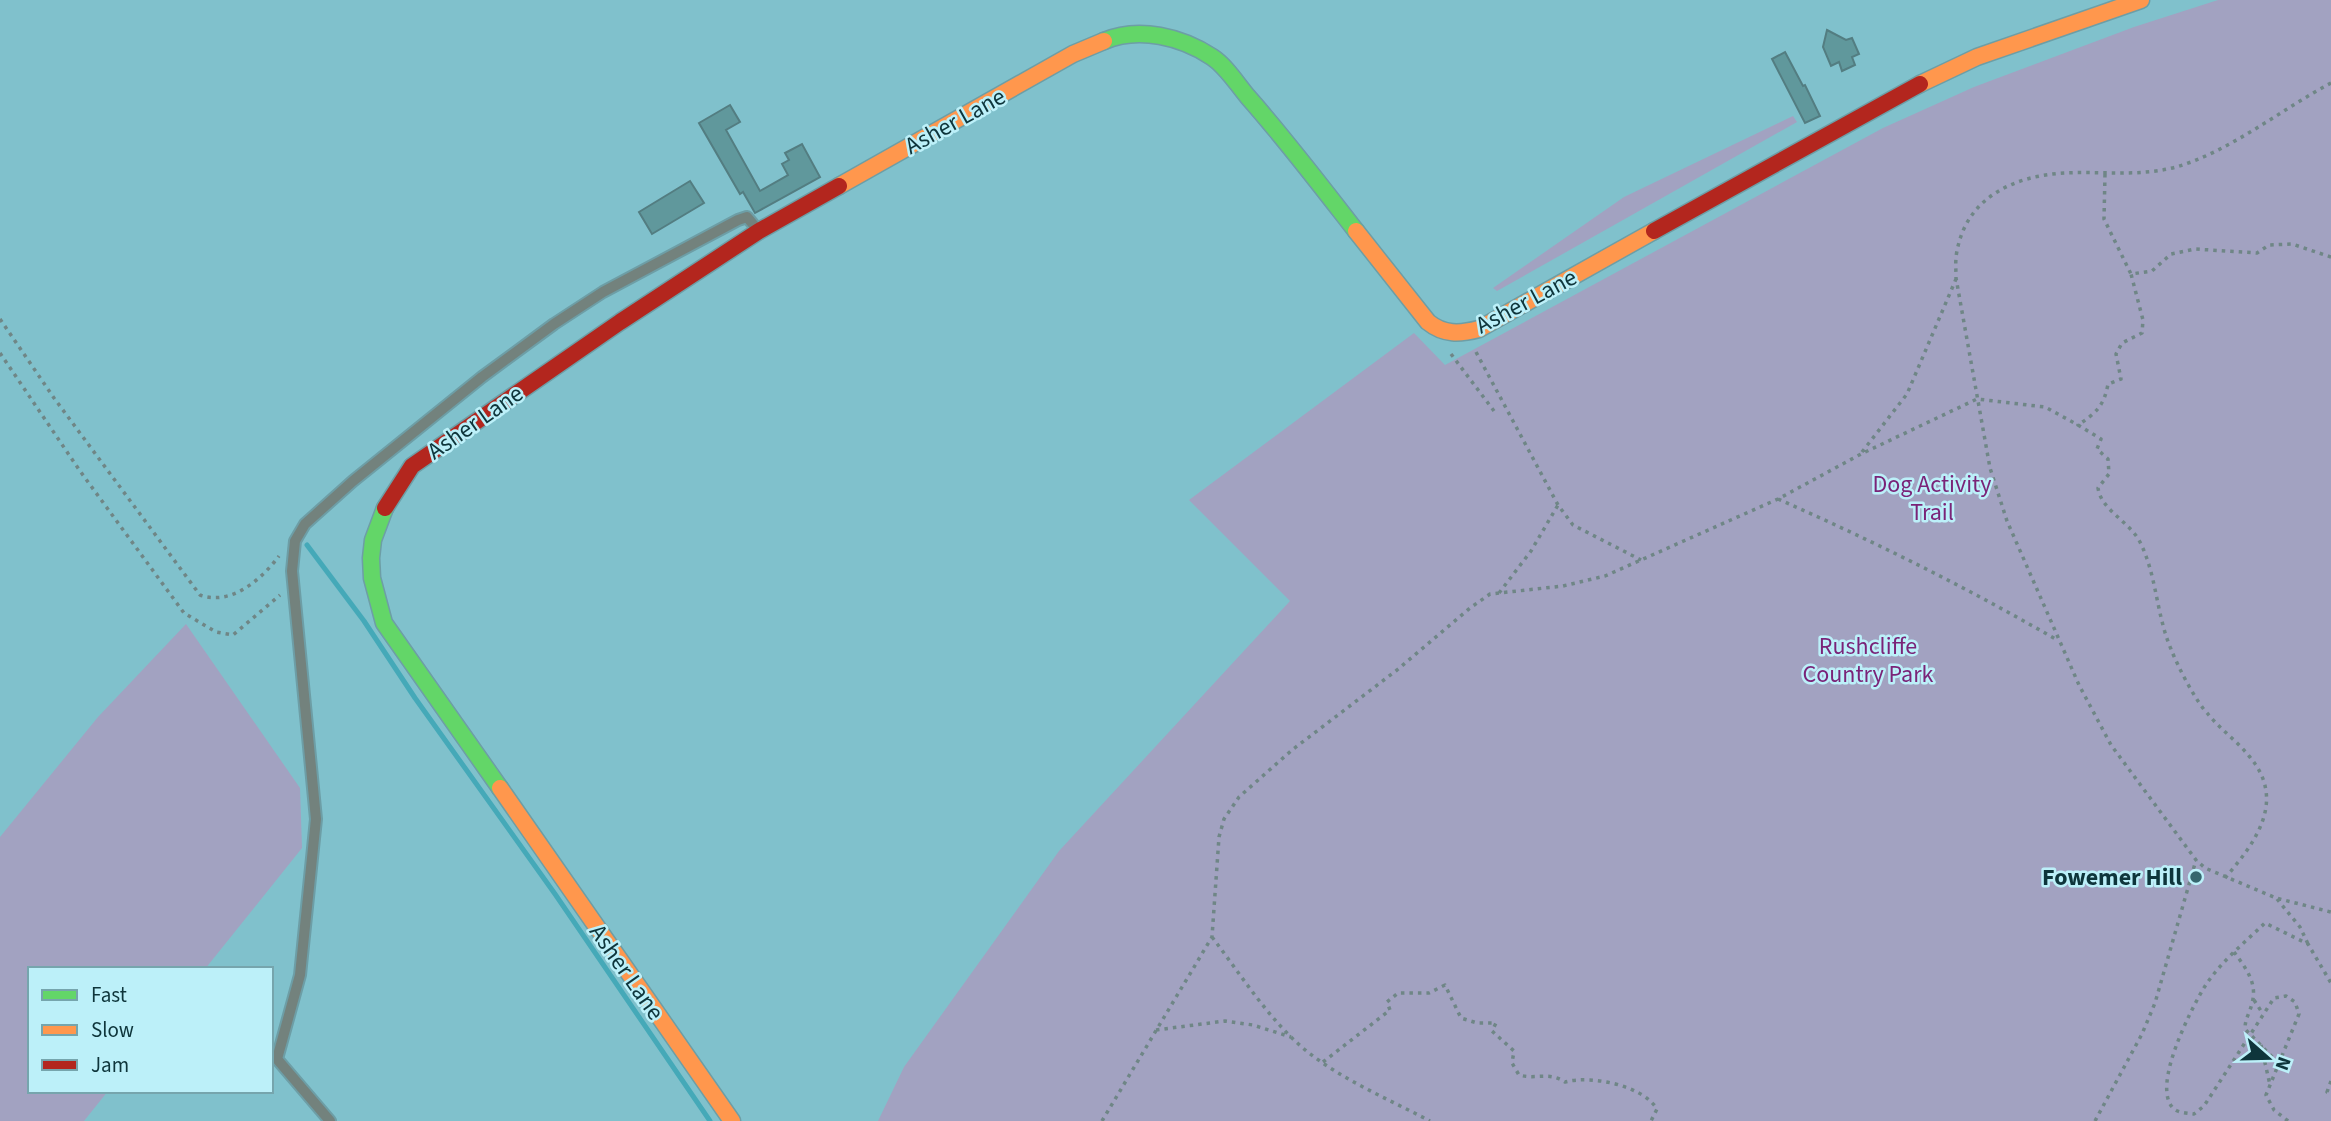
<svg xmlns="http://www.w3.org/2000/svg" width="2331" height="1121" viewBox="0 0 2331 1121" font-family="'Source Sans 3',sans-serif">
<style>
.green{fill:#a2a2c1}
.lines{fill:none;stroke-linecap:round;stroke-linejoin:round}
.stream{stroke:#45a9b8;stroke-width:5}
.building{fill:#60989c;stroke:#537d81;stroke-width:2}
.lane-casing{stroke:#6d9ea6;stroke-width:14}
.fast-casing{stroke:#6d9ea6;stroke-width:19}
.slow-casing{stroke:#6d9ea6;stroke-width:19}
.jam-casing{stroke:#6d9ea6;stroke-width:19}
.path{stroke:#6f8686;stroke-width:3.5;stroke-dasharray:3.5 5;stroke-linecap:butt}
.lane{stroke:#73827d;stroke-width:10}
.fast{stroke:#63d668;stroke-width:16}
.slow{stroke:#ff974d;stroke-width:16}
.jam{stroke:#b3261e;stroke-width:16}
.poi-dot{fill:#36666e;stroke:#bcf0f9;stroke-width:2.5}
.labels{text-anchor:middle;stroke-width:5;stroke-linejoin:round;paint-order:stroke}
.street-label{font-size:24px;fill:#0e353b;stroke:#bcf0f9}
.park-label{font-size:24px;fill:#7a2478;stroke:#bcf0f9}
.poi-label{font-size:24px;font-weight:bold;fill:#0e353b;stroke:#bcf0f9;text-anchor:end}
</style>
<rect width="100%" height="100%" fill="#80c1cc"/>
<path class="green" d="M2218,0h113v1121h-1453l26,-54 155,-216 231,-250 -101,-101 225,-167 31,32 438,-237 91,-41 160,-60z
M1793,116l4,6 -300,169 -4,-3 131,-91z
M186,624l114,164 2,60 -97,121h-175v122h78l-24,30h-84v-284l98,-120z"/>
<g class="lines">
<path class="stream" d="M307,545l57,76 51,77 140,196 155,227"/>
</g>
<path class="building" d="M1827,30l19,10 6,-2 7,16 -7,3 3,8 -13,6 -3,-9 -8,4 -8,-19z
M1785,52l18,34 2,-1 15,31 -15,7 -33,-64z
M730,105l10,17 -14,8 34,61 28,-16 -6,-11 7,-4 -4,-7 17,-9 18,33 -65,36 -12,-21 -3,2 -41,-71z
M690,181l14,22 -52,31 -13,-22z"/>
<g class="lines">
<g class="lane-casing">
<path id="lane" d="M330,1121l-53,-62 23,-84 16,-156 -24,-248 3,-30 10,-17 48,-43 129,-104 72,-53 49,-32 135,-72 9,-3 10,12"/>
</g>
<g class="fast-casing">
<path id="fast" d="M1104,41c35,-15 78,-4 108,16 14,9 25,27 36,40 38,43 73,89 108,134
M385,508l-12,32 -2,18 1,20 12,45 116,165"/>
</g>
<g class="slow-casing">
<path id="slow" d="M1920,84l57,-27 164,-57
M839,186l234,-132 31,-13
M1356,231l72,91c16,13 32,12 51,7l175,-98
M500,788l232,333"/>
</g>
<g class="jam-casing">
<path id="jam" d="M1654,231l266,-147
M385,508l27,-42 208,-144 139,-91 80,-45"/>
</g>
<path class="path" d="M2331,83c-49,26 -102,69 -155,84 -37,10 -75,4 -112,6 -50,3 -97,24 -107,78 -2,9 -1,18 -1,27l34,190 17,53 72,164 32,60 85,115 9,8 71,30 55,14
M2105,174l-1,45 27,55
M0,319l54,79 146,197c31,11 61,-15 79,-39
M1476,352l82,153 15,20 68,35
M0,353l80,118 104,142 32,19 17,3 47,-40
M1451,354l43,57
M1862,452l45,-58 49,-115
M1778,499c95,42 188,88 279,141
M1499,593l32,-42 27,-46
M2225,878c31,-36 62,-78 24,-122 -12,-15 -29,-27 -41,-42 -12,-12 -31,-49 -37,-65 -15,-35 -14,-73 -31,-107 -10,-20 -39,-32 -42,-54l11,-14 -1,-15 -11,-10 4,-10 -23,-14c18,-12 26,-19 30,-41l13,-5 -5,-25 6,-11 20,-10 1,-13 -12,-46 21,-3 19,-17 24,-5 62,4 12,-8 23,-1 39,13
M2277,899l23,28 8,17
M1212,937c30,39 58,85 97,116 36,28 81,47 121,68
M2234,952c11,15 24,31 18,51 -2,10 -7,15 -7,26l34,35
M2254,1000l9,14
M1156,1030l69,-9 28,4 38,12
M2261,1045l9,40
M1323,1062l67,-52 -3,-8 11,-9h31l16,-8 16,33 16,5h19l-4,8 22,20 -2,12 7,12c18,5 29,-4 46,7 26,-7 77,3 92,27l-6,12
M2331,1081l-4,11 4,1
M1102,1121l110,-184 7,-100 5,-18 15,-22 53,-47 105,-80 73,-62 20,-14 73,-8 42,-10 173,-77 83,-45 116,-55 68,8 33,18
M2095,1121l47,-87 13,-31 41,-143
M2288,1121l-14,-11 -8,-15 33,-81 -4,-12 -9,-6 -12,2 -70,108 -10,8c-7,-1 -16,-1 -21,-6 -21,-22 16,-94 29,-117 15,-26 41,-47 63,-68l43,21 23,39"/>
<use href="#lane" class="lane"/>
<use href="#fast" class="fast"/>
<use href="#slow" class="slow"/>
<use href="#jam" class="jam"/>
</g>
<circle class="poi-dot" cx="2196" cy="877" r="7"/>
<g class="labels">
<g class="street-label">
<text transform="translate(955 121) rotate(-29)" y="8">Asher Lane</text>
<text transform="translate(1526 301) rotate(-28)" y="8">Asher Lane</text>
<text transform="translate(475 422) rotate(-35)" y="8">Asher Lane</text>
<text transform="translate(627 972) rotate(55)" y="8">Asher Lane</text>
</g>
<g class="park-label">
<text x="1932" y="492">Dog Activity<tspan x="1932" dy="28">Trail</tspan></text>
<text x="1868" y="654">Rushcliffe<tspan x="1868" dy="28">Country Park</tspan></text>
</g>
<g class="poi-label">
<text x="2182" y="885">Fowemer Hill</text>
</g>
</g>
<rect x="28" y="967" width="245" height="126" fill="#bcf0f9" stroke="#76a5ad" stroke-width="2"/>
<rect x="42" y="990" width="35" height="10" fill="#63d668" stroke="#76a5ad" stroke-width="2"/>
<text x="91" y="1002" font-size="21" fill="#0e353b">Fast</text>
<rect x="42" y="1025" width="35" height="10" fill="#ff974d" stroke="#76a5ad" stroke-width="2"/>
<text x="91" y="1037" font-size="21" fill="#0e353b">Slow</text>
<rect x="42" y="1060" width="35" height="10" fill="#b3261e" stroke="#76a5ad" stroke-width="2"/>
<text x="91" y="1072" font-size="21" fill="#0e353b">Jam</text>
<g transform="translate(2268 1058) rotate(110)" stroke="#bcf0f9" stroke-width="5" paint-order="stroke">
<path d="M0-5L12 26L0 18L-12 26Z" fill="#0e353b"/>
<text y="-10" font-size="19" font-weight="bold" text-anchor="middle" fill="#0e353b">N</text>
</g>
</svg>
